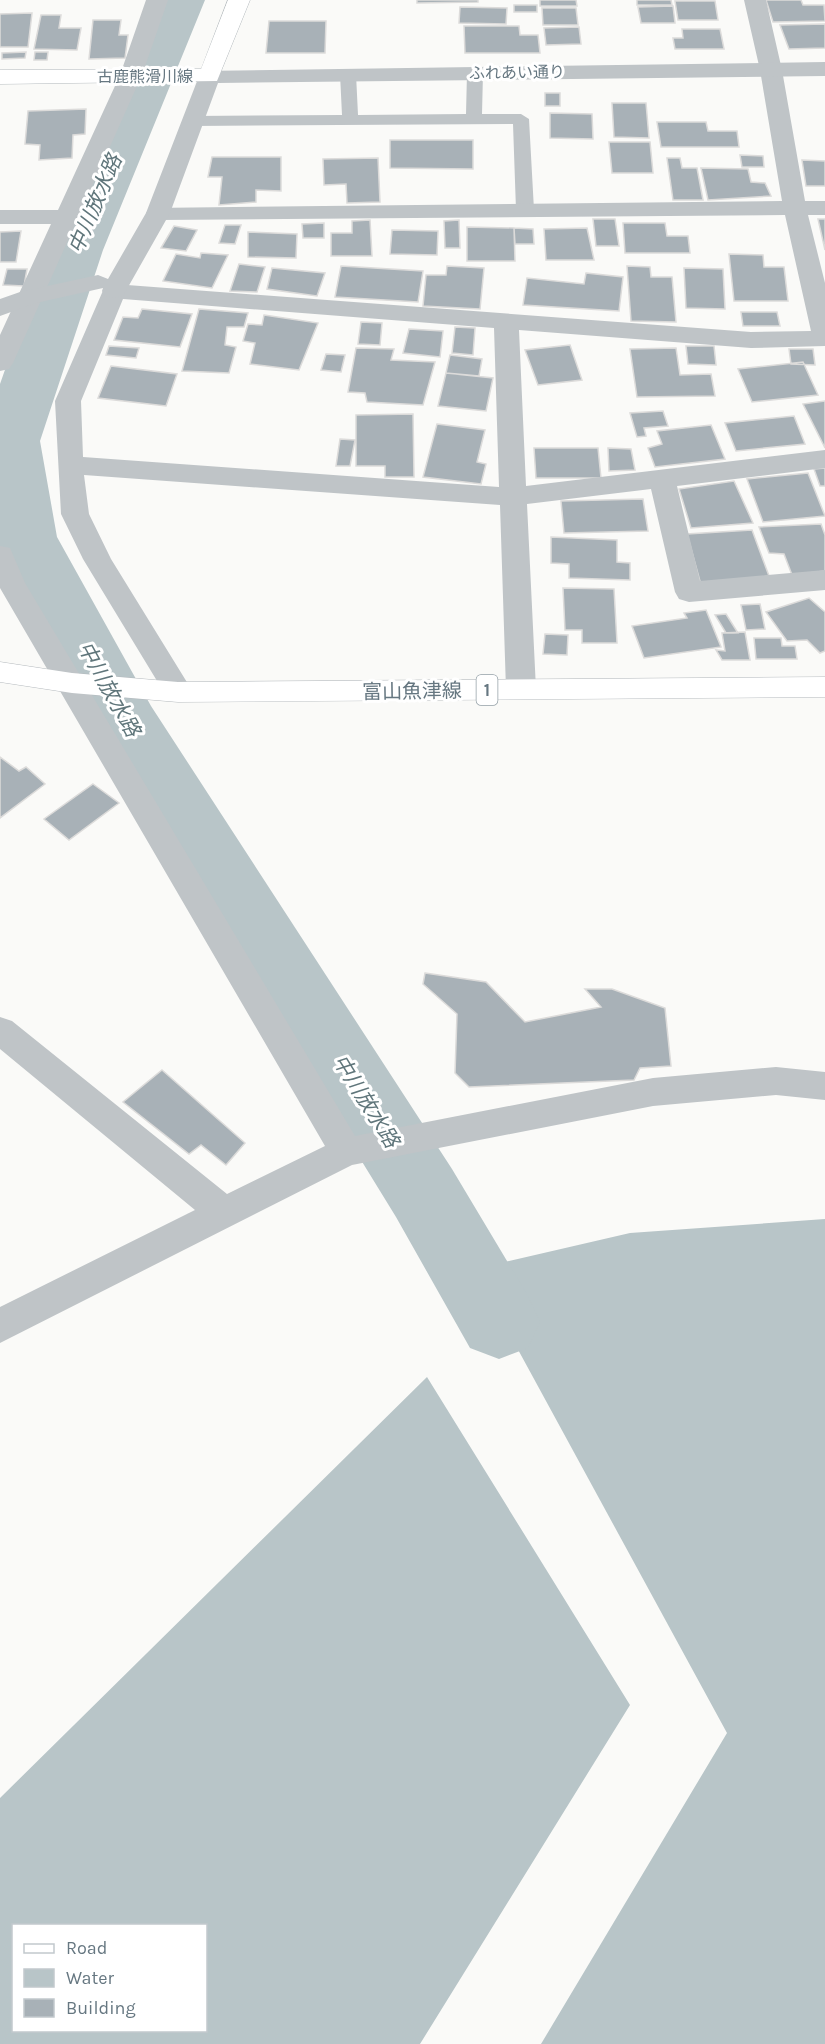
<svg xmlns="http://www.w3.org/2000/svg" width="825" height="2044" viewBox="0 0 825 2044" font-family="Karla,'Noto Sans JP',sans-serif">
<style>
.water{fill:#b8c5c8;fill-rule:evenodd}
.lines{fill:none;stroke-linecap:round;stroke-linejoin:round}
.river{fill:#b8c5c8;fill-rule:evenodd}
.building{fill:#a8b1b7;stroke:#dcdbda;stroke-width:1.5}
.secondary-casing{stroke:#b4babe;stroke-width:1}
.primary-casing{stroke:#b5babe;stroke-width:1}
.service{fill:#bfc4c7;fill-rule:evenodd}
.minor{fill:#bfc4c7;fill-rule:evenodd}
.tertiary{fill:#bfc4c7;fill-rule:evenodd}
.secondary{fill:#fff;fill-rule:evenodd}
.primary{fill:#fff;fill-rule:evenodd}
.labels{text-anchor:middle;stroke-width:6;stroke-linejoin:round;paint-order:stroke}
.far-street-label{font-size:16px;fill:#667781;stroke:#fff}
.shield{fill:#fff;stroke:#94a0a7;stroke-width:1.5}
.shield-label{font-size:18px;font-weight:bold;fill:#667781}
.street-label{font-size:20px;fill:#667781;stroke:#fff}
.water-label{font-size:21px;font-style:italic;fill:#60767b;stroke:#fff}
</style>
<rect width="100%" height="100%" fill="#fafaf8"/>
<path class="water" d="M825,1219v825h-284l186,-311 -253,-464 156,-36z
M427,1377l203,328 -210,339h-420v-246zM14,1926h192v104h-192z"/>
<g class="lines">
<path class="river" d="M157,0h48l-102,250 -63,191 17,96 94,169 301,463 76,127 12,26 -12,26 -29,11 -29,-11 -74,-131 -295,-480 -101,-190v-163l47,-134z"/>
</g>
<path class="building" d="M417,0h61v2l-61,1z
M540,0h36l1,6h-37z
M637,0h34l1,5h-35z
M766,0h35l2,5h21l1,16 -52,1z
M675,1h40l3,19h-40z
M514,5h23v7h-23z
M673,6l2,17h-34l-3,-16z
M460,7l47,1 -1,16 -47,-1z
M542,8h34l2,17h-35z
M32,13l-4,34h-28v-33z
M41,15h20l-2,13h22l-4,22 -43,-1z
M93,20h28l-2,15h9l-3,23 -36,1z
M269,21h57l-1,32h-59z
M825,24v24l-36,1 -9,-24z
M464,26h55l1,9h18l2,18h-75z
M579,27l2,17 -35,1 -2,-17z
M682,29h38l4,20h-49l-2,-11h10z
M26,52l-1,6 -23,1v-6z
M35,52h13l-1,8h-13z
M545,93h15v13h-15z
M612,103h34l3,35 -35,-1z
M86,109l-1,25 -12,1 -1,23 -33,2 1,-15 -15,-1 3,-33z
M550,113l42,1 1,25 -43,-1z
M657,122h49l2,9h29l2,16h-78z
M390,140h83v29l-83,-1z
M609,142h41l3,31h-41z
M740,155l23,1 1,11h-22z
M212,157h69v34l-25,-1v12l-37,3 3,-28h-14z
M378,158l2,44 -33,1 -1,-19 -22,1 -1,-26z
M667,158h13l2,10h15l6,32h-30z
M802,160l23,1v25h-19z
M701,168l47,1 3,13 14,1 6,13 -63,4z
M593,219h22l4,27h-23z
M818,219h7v31z
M370,220l2,36h-41v-23h21v-12z
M459,220l1,28h-15l-1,-27z
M324,223v15h-21l-1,-14z
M623,223h42l2,13h21l2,17h-65z
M225,225h16l-6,19 -16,-1z
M174,226l23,4 -11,21 -25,-3z
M467,227l47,1 1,33h-48z
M514,228l19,1 1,15h-19z
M587,228l7,32h-48l-2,-31z
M392,230l46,1 -1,24 -47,-1z
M21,231l-5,31h-16v-30z
M248,232l49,2 -1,24 -48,-1z
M201,253l27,2 -16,33 -49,-7 13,-27 24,4z
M729,254l34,1 1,12h20l4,34h-54z
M239,264l26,3 -8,25 -27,-1z
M341,266l82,5 -5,31 -83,-5z
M447,266l37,2 -4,41 -57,-3 3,-31h20z
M627,266l23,1 1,10h21l4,45 -45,-1z
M272,268l53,5 -8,23 -50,-7z
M684,268l39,1 2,40 -39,-1z
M7,269h20l-3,17 -21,-1z
M586,273l37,4 -4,34 -96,-6 4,-27 57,6z
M142,309l50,5 -12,33 -66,-7 9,-23 15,1z
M199,309l49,4 -4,14h-17l-2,18 11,2 -7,26 -47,-2z
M741,312h36l3,14h-37z
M264,315l54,8 -19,47 -49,-6 5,-21 -12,-2 5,-17 14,1z
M361,322l21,1 -2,22 -22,-1z
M455,327l20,1 -2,27 -21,-2z
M409,329l34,2 -3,26 -37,-4z
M570,345l12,35 -44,5 -13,-35z
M109,346l30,2 -3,10 -30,-3z
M686,346h28l2,19 -28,-1z
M356,348l38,1 -3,11 44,2 -12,43 -56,-3 -2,-9 -17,-1z
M676,348l4,27 31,-1 4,22 -78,1 -7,-48z
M789,349h24l2,16 -24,-1z
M326,354l19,1 -4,17 -20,-2z
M450,355l32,4 -3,17 -33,-3z
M803,362l15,33 -66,7 -14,-33z
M111,366l66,8 -11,32 -68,-8z
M446,373l47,5 -7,33 -48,-5z
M825,401v47l-22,-44z
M663,411l5,15 -24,2 2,8 -9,1 -7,-24z
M413,414l1,63h-29v-11h-29v-51z
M794,416l11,28 -69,7 -11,-28z
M437,424l48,6 -8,32 9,2 -5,20 -58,-7z
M711,425l14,34 -70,8 -7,-19 14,-4 -5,-13z
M340,439l15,1 -5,26h-14z
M534,448h64l3,30h-65z
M608,448l23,1 4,21 -26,1z
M825,468v18h-5l-6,-17z
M808,473l17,43 -62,6 -16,-43z
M734,481l19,42 -62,5 -12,-39z
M643,499l5,32 -84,2 -3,-32z
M821,524l4,11v36l-33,4 -8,-21 -15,-1 -10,-26z
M752,530l17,46 -68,9 -14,-51z
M551,537l66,3v22l13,1v17l-61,-2v-14l-18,-1z
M563,588l51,1 3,54h-35v-13h-17z
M809,598l16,14v39l-5,2 -13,-13 -20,1 -21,-29z
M760,604l5,25 -19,1 -5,-25z
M706,610l15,37 -77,11 -12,-32 55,-8 -3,-5z
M726,614l12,19h-12l-11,-18z
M745,632l5,28h-28l-6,-10 9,1 -3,-18z
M545,634l23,1 -1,20 -24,-1z
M754,638h27l1,8h13l2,13h-41z
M0,757l19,14 7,-4 19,17 -45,34z
M93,784l26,19 -50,37 -25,-21z
M425,973l61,9 39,40 76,-15 -16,-18h27l53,19 6,58 -31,2 -6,12 -165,7 -14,-14 2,-59 -34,-30z
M162,1070l83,73 -19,22 -25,-20 -12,9 -66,-52z"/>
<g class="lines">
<g class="secondary-casing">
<path id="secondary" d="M228,0h22l-33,81 -217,3v-14l201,-1z"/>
</g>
<g class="primary-casing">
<path id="primary" d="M0,662l72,11 106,9 647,-5v20l-647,5 -106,-9 -72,-11z"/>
</g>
<path class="service" d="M475,68l8,5 -1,41h39l8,5 5,91 -3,4h-12l-3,-4 -3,-86 -320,2 -8,-5 8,-5 149,-1 -2,-41 8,-5 8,5 2,41 108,-1 1,-41z"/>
<path class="minor" d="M146,0h22l-26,75 -129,288 -4,6 -9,2v-36l51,-111h-51v-14h58l62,-135z
M744,0h22l16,70 23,131h20v14h-17l17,68v63l-74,2 -232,-18 7,156 299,-36v18l-148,18 23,95 125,-11v20l-136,12 -10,-3 -4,-7 -24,-103 -124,15 9,185 -5,7 -10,3 -10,-3 -5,-7 -6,-184 -416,-30 5,39 22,45 82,133 -5,7 -10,3 -10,-3 -85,-140 -22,-45 -6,-113 50,-115 9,-2 637,48 60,-1 -26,-116 -627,5 -8,-2 -4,-5 4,-5 632,-7 -22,-131zM123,299l371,29 5,159 -416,-30 -2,-56z
M0,546l10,2 15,35 330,553 298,-58 123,-11 49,5v28l-49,-5 -123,11 -301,59 -352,178v-36l195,-97 -195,-161v-32l12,4 215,173 98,-48 -325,-558z"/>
<path class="tertiary" d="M825,62v14l-607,7 -48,130 -47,83 -9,2 -9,-2 -3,-5 1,-3 -67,15 -36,13v-17l20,-7 78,-17 10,4 38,-66 55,-142z"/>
<use href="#secondary" class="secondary"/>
<use href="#primary" class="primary"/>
</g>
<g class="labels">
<g class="far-street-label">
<text transform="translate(517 72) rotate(-1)" y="6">ふれあい通り</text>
<text x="145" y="82">古鹿熊滑川線</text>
</g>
<rect class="shield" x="476.5" y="675" width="21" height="30" rx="4.5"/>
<g class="shield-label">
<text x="487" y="696">1</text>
</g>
<g class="street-label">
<text transform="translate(412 691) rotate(-1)" y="7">富山魚津線</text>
</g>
<g class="water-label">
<text transform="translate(95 204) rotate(-67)" y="7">中川放水路</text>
<text transform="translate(109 689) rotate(61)" y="7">中川放水路</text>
<text transform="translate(366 1101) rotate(58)" y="7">中川放水路</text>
</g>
</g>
<rect x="12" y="1924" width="195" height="108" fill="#ffffff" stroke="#c2c9cd" stroke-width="1.5"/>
<rect x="24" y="1944" width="30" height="9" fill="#ffffff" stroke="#c2c9cd" stroke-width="1.5"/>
<text x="66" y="1954" font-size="18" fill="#667781">Road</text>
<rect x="24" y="1969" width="30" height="18" fill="#b8c5c8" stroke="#c2c9cd" stroke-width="1.5"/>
<text x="66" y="1984" font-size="18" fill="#667781">Water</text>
<rect x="24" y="1999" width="30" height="18" fill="#a8b1b7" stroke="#c2c9cd" stroke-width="1.5"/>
<text x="66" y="2014" font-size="18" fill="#667781">Building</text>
</svg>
